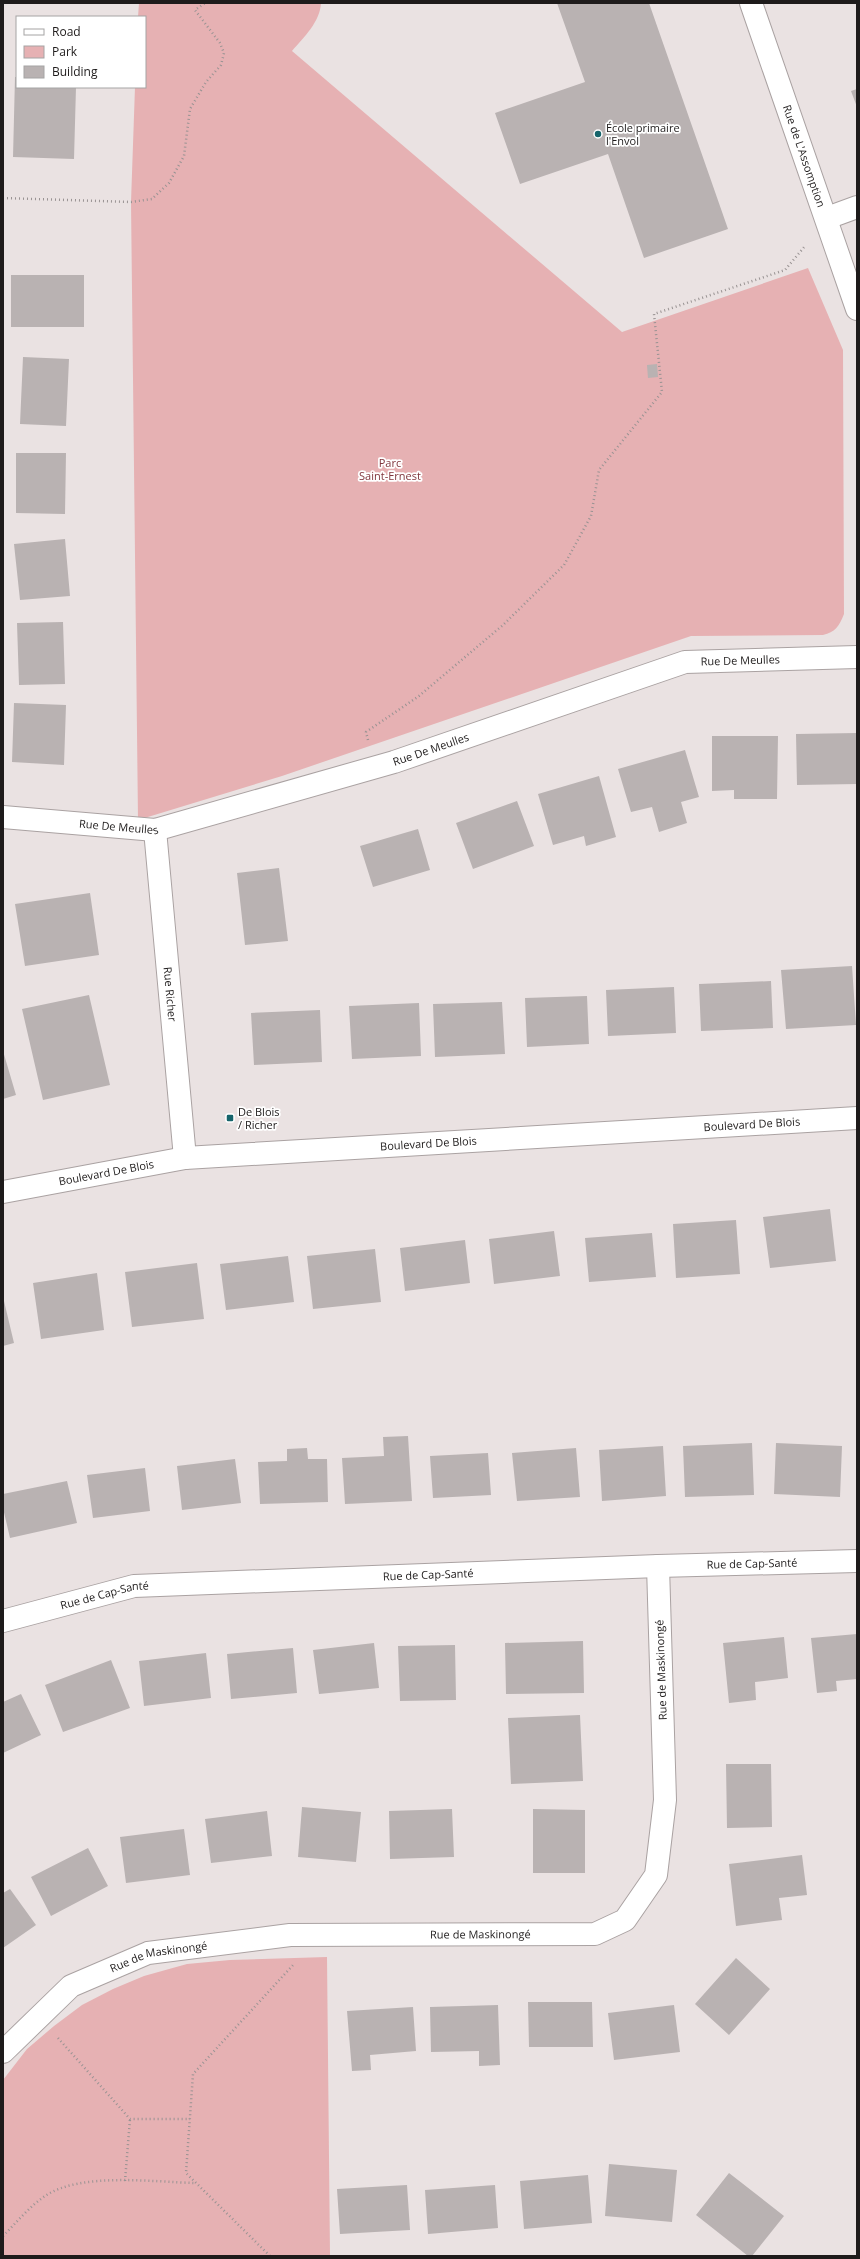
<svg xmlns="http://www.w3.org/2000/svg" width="860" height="2259" viewBox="0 0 860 2259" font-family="'Open Sans',sans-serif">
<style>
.green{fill:#e6b1b3}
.building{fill:#b9b2b2}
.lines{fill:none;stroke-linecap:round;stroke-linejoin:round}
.minor-casing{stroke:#aaa2a2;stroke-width:24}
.path{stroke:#999393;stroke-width:2.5;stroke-dasharray:1 3;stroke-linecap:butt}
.minor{stroke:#fff;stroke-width:22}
.poi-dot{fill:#16646b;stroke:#fff;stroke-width:1.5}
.labels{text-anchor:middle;stroke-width:3.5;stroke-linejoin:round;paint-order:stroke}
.poi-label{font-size:11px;fill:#1e1b1b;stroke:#fff;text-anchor:start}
.street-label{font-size:11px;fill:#1e1b1b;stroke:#fff}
.park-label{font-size:11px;fill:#80363d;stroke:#fff}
</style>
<rect width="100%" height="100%" fill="#eae2e2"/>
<path class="green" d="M139,3h182c-1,19 -17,34 -29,48l330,281 186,-64 35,82 1,264c-5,13 -9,18 -21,21l-132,1 -409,140 -144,44 -7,-618 4,-115h10v-70h-7z
M327,1957l3,299h-327v-176l24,-31 27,-23 28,-21 31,-16 31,-13 43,-12 43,-4z"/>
<path class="building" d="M557,3h92l79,226 -84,29 -36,-104 -88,30 -25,-71 90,-31z
M15,77h2v10h59l-2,72 -61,-2z
M857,89v18l-6,-16z
M11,275h73v52h-73z
M23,357l46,2 -3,67 -46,-2z
M657,364l1,13 -10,1 -1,-13z
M16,453h50l-1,61 -49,-1z
M65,539l5,57 -50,4 -6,-56z
M63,622l2,62 -46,1 -2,-62z
M14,703l52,2 -2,60 -52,-3z
M857,733v51l-60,1 -1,-51z
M712,736h66l-1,63h-43v-9l-22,1z
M685,750l14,47 -18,5 6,21 -28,9 -7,-25 -21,5 -13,-43z
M599,776l17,61 -30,9 -2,-10 -31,9 -15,-51z
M517,801l17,45 -61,23 -17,-46z
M418,829l12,41 -57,17 -13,-41z
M279,868l9,73 -43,4 -8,-72z
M90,893l9,62 -74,11 -10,-62z
M852,966l4,59 -70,4 -5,-59z
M771,981l2,47 -72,3 -2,-47z
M674,987l2,46 -68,3 -2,-46z
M89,995l21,90 -67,15 -21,-91z
M587,996l2,48 -62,3 -2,-49z
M502,1002l3,52 -70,3 -2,-53z
M419,1003l2,53 -69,3 -3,-53z
M320,1010l2,52 -68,3 -3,-52z
M3,1051l13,44 -13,4z
M830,1209l6,52 -66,7 -7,-51z
M736,1220l4,54 -64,4 -3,-54z
M554,1231l6,45 -66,8 -5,-45z
M652,1233l4,44 -67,5 -4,-44z
M465,1240l5,43 -65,8 -5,-43z
M375,1249l6,53 -68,7 -6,-53z
M288,1256l6,46 -68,8 -6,-46z
M197,1263l7,56 -72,8 -7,-55z
M97,1273l7,57 -63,9 -8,-56z
M4,1301l10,42 -11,3v-44z
M408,1436l4,65 -67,3 -3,-46 42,-2 -1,-19z
M752,1443l2,52 -69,2 -2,-51z
M776,1443l66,3 -2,51 -66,-3z
M663,1446l3,50 -64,5 -3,-51z
M307,1448l1,11h19l1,43 -68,2 -2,-42 29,-1v-12z
M576,1448l4,49 -63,4 -5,-48z
M488,1453l3,42 -58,3 -3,-42z
M235,1459l6,44 -59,7 -5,-44z
M145,1468l5,43 -57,7 -6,-43z
M67,1481l10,42 -67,15 -7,-30v-14z
M857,1634v45l-21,2 1,10 -20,2 -6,-55z
M784,1637l4,41 -33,4 1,18 -27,3 -6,-60z
M583,1641l1,52 -78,1 -1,-51z
M374,1643l5,45 -60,6 -6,-44z
M455,1645l1,55 -56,1 -2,-55z
M293,1648l4,45 -66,6 -4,-45z
M206,1653l5,45 -67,8 -5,-45z
M111,1660l19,48 -67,24 -18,-47z
M21,1694l20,41 -38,18v-51z
M580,1715l3,66 -72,3 -3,-66z
M726,1764h45l1,63 -45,1z
M302,1807l59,5 -5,50 -58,-5z
M452,1809l2,48 -64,2 -1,-48z
M533,1809l52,1v63h-52z
M267,1811l5,45 -61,7 -6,-44z
M184,1829l6,46 -64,8 -6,-46z
M88,1848l20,38 -57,30 -20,-39z
M802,1855l5,40 -28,3 3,22 -46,6 -7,-62z
M10,1889l26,36 -33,23v-55z
M736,1958l34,31 -41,46 -34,-31z
M528,2002h64l1,45h-64z
M498,2005l2,60 -21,1v-15l-48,1 -1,-45z
M674,2005l6,47 -66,8 -6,-47z
M413,2007l3,44 -46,4 1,15 -19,1 -5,-60z
M609,2164l68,6 -5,52 -67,-6z
M729,2173l55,43 -32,40h-4l-52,-41z
M588,2175l4,48 -68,6 -4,-48z
M407,2185l3,45 -70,4 -3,-45z
M495,2185l3,43 -70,6 -3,-44z"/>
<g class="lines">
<g class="minor-casing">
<g id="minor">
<path id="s1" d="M751,3l106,306"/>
<path d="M827,218l30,-11"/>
<path id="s2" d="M3,817l152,13 239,-68 291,-100 172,-5"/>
<path id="s3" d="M155,830l30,328"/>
<path id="s4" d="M3,1192l182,-34 672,-40"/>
<path id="s5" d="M3,1621l131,-35 524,-20 199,-5"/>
<path id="s6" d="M3,2052l68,-66 77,-33 142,-18 305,-1 30,-14 31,-45 9,-75 -7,-234"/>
</g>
</g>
<path class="path" d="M3,198l128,4 21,-3 17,-16 15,-27 6,-47 16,-27 15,-17 3,-12 -4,-10 -25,-33 10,-7
M368,740l-2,-8 53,-36 84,-71 61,-60 27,-49 8,-46 63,-78 -8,-78 131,-44 20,-24
M58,2038l72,81h60
M125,2181l5,-62
M3,2236c13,-13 27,-30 42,-40 36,-24 108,-14 150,-13
M270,2256l-84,-83 7,-99 101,-110"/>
<use href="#minor" class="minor"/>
</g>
<g class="poi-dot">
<circle cx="598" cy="134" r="4"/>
<rect x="226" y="1114" width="8" height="8" rx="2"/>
</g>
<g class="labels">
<g class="poi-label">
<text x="606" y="132">École primaire<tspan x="606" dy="13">l'Envol</tspan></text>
<text x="238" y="1116">De Blois<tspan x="238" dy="13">/ Richer</tspan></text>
</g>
<g class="street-label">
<text dy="4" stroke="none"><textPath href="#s1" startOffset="162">Rue de L'Assomption</textPath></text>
<text dy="4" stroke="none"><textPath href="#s2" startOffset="764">Rue De Meulles</textPath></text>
<text dy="4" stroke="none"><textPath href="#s2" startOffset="440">Rue De Meulles</textPath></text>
<text dy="4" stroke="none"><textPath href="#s2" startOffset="116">Rue De Meulles</textPath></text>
<text dy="4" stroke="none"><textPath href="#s3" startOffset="165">Rue Richer</textPath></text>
<text dy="4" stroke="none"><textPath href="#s4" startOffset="753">Boulevard De Blois</textPath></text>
<text dy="4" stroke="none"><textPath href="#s4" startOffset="429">Boulevard De Blois</textPath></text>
<text dy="4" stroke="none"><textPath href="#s4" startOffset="105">Boulevard De Blois</textPath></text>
<text dy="4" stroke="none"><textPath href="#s5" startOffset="754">Rue de Cap-Santé</textPath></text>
<text dy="4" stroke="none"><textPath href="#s5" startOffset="430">Rue de Cap-Santé</textPath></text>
<text dy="4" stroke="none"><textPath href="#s5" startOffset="105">Rue de Cap-Santé</textPath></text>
<text transform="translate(661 1670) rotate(-92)" y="4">Rue de Maskinongé</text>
<text dy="4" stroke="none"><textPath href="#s6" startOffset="512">Rue de Maskinongé</textPath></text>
<text dy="4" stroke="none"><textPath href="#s6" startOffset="188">Rue de Maskinongé</textPath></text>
</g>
<g class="park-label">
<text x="390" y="467">Parc<tspan x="390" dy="13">Saint-Ernest</tspan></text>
</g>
</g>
<rect width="860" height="2259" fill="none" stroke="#1e1b1b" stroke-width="8"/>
<rect x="16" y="16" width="130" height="72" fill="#ffffff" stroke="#a5a4a4"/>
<rect x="24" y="29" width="20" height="6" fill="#ffffff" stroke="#a5a4a4"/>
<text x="52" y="36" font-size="12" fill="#1e1b1b">Road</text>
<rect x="24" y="46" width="20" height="12" fill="#e6b1b3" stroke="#a5a4a4"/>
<text x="52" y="56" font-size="12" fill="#1e1b1b">Park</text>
<rect x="24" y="66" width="20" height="12" fill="#b9b2b2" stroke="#a5a4a4"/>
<text x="52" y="76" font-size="12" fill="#1e1b1b">Building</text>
</svg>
